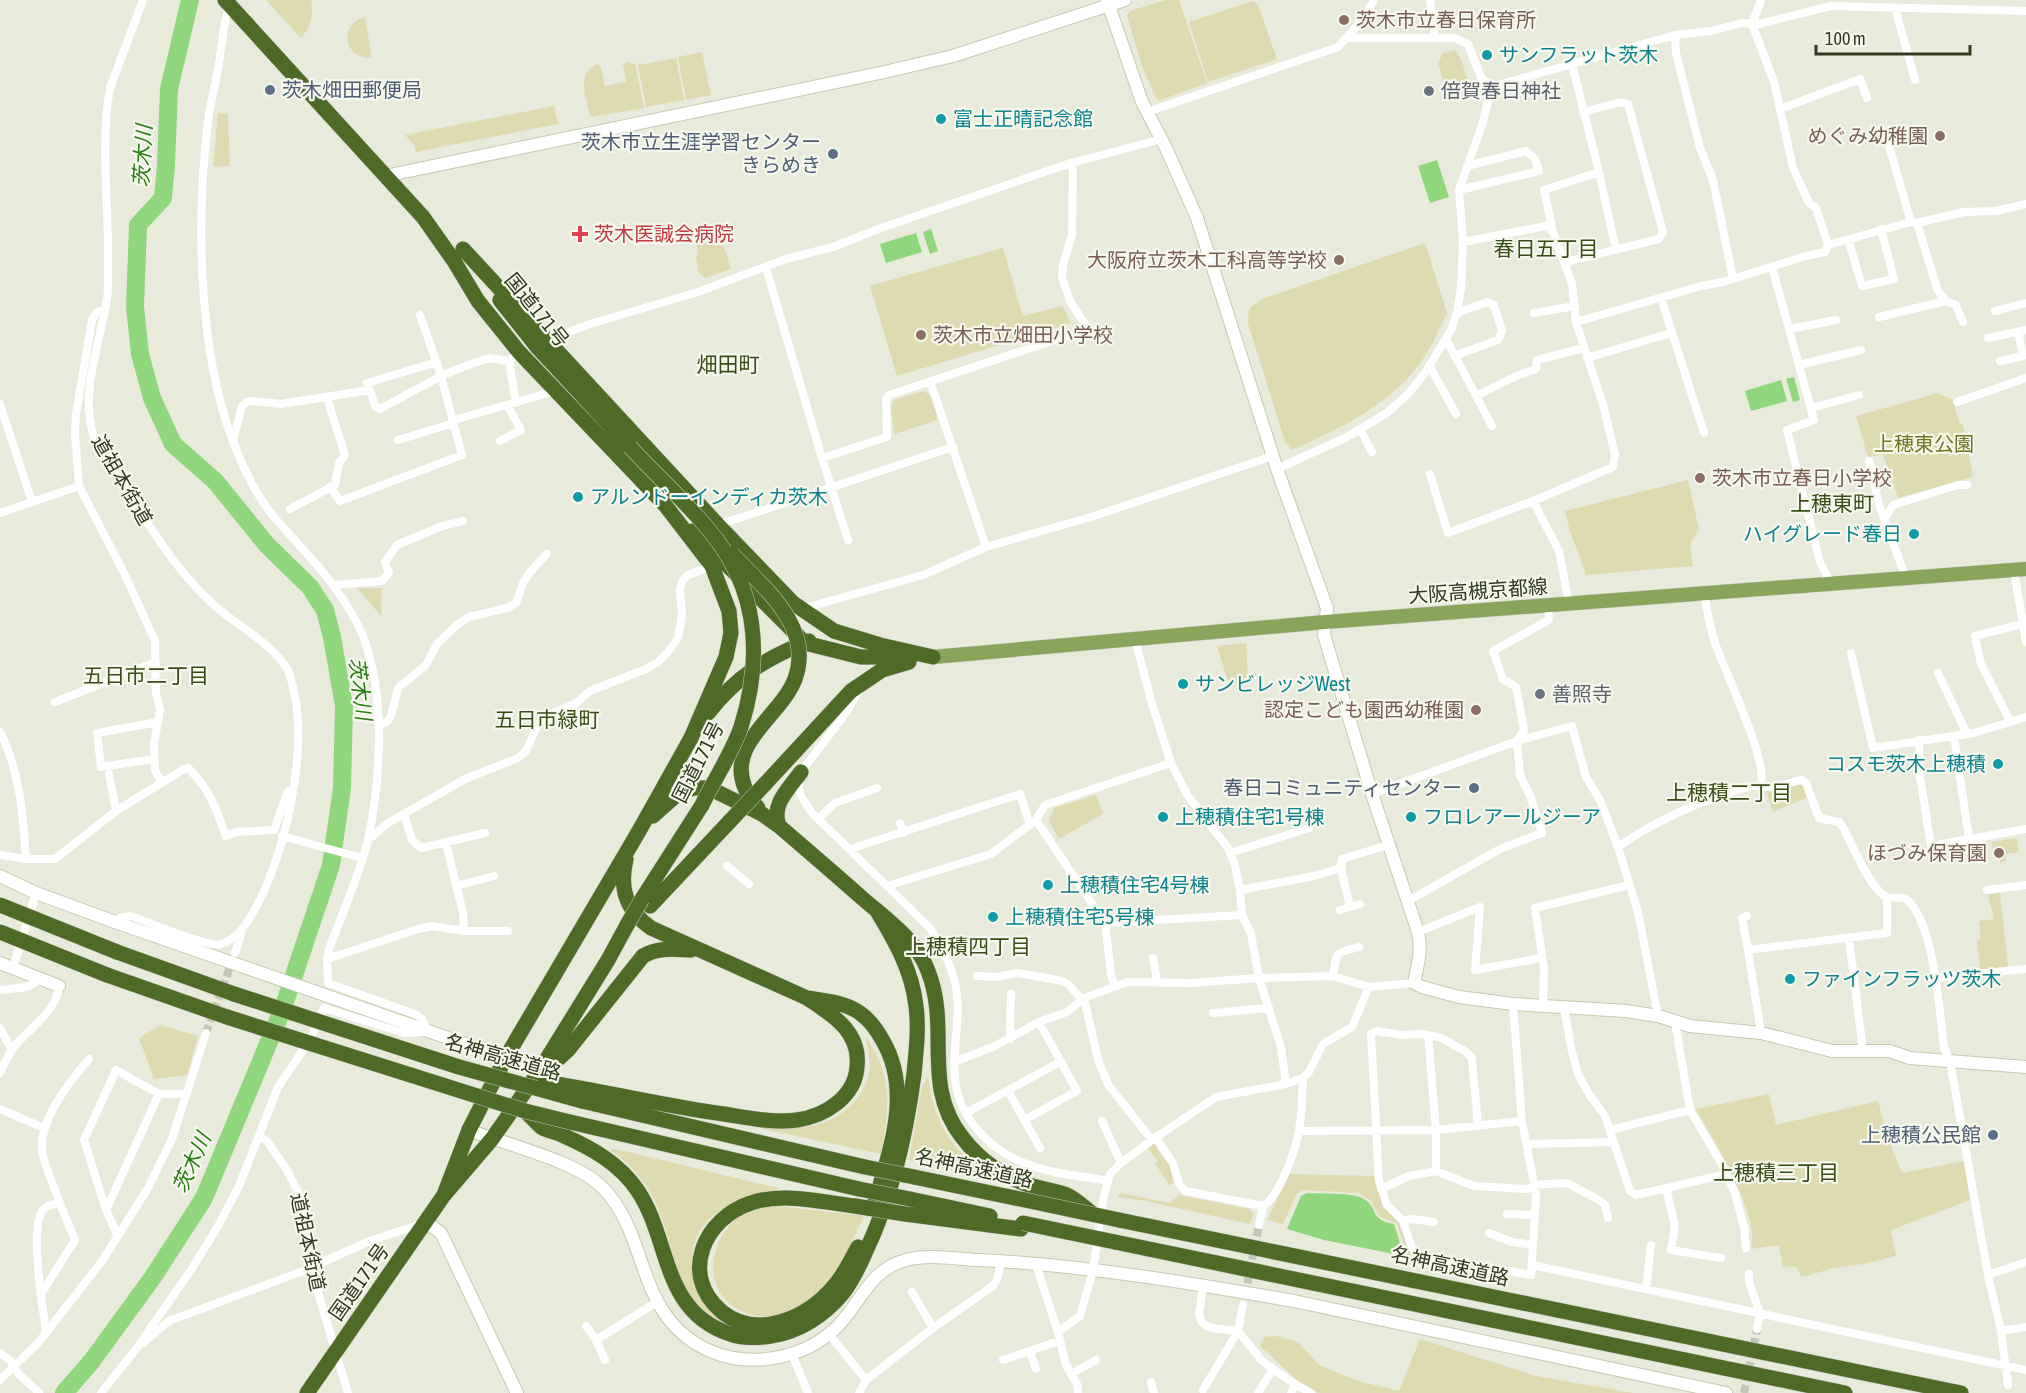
<svg xmlns="http://www.w3.org/2000/svg" width="2026" height="1393" viewBox="0 0 2026 1393" font-family="'Asap Condensed','Noto Sans JP',sans-serif">
<style>
.green{fill:#dedab2}
.water{fill:#90d67d}
.lines{fill:none;stroke-linecap:round;stroke-linejoin:round}
.river{stroke:#90d67d;stroke-width:18}
.street-tunnel{stroke:#c3c7b6;stroke-width:8;stroke-dasharray:8 4;stroke-linecap:butt}
.secondary-casing{stroke:#c4cbaf;stroke-width:14}
.primary-casing{stroke:#c5c8c0;stroke-width:15}
.highway-casing{stroke:#c5c8c0;stroke-width:16}
.street{stroke:#fff;stroke-width:8}
.secondary{stroke:#fff;stroke-width:12}
.primary{stroke:#89a55c;stroke-width:14}
.highway{stroke:#4d6a26;stroke-width:15}
.highway-bridge-casing{stroke:#c5c8c0;stroke-width:16;stroke-linecap:butt}
.highway-bridge{stroke:#4d6a26;stroke-width:15}
.education-dot{fill:#8d6e63;stroke:#f6f7ed;stroke-width:2}
.culture-dot{fill:#0f9aa8;stroke:#f6f7ed;stroke-width:2}
.service-dot{fill:#5c6f8a;stroke:#f6f7ed;stroke-width:2}
.worship-dot{fill:#6b7280;stroke:#f6f7ed;stroke-width:2}
.health-dot{fill:#e0444e;stroke:#f6f7ed;stroke-width:2}
.labels{text-anchor:middle;stroke-width:4.5;stroke-linejoin:round;paint-order:stroke}
.education-label{font-size:20px;fill:#785e54;stroke:#f6f7ed;text-anchor:end}
.culture-label{font-size:20px;fill:#0d838f;stroke:#f6f7ed;text-anchor:start}
.service-label{font-size:20px;fill:#4e5e75;stroke:#f6f7ed;text-anchor:end}
.worship-label{font-size:20px;fill:#5b616d;stroke:#f6f7ed;text-anchor:start}
.health-label{font-size:20px;fill:#be3a42;stroke:#f6f7ed;text-anchor:start}
.street-label{font-size:20px;fill:#303b1d;stroke:#f6f7ed}
.park-label{font-size:20px;fill:#747523;stroke:#f6f7ed}
.water-label{font-size:21px;font-style:italic;fill:#277c12;stroke:#f6f7ed}
.neighbourhood-label{font-size:21px;fill:#394e17;stroke:#f6f7ed}
</style>
<rect width="100%" height="100%" fill="#e8eadc"/>
<path class="green" d="M266,0h45c3,15 0,26 -10,38z
M1166,0h13l28,83 -49,18 -14,-29 -17,-56 3,-5z
M1252,1l6,3 19,55 -69,23 -19,-60z
M365,17l7,41c-28,1 -35,-33 -7,-41z
M1456,50l5,9 7,22 -22,7 -8,-25 5,-10z
M702,52l9,43 -25,5 -8,-43z
M676,58l8,42 -38,7 -8,-42z
M626,61l9,3 9,44 -54,9c-3,-17 -15,-45 8,-53l3,3 4,19 21,-4 -3,-18 3,-1z
M554,106l4,18 -142,28 -2,-7 -9,-10z
M218,113l10,1 2,52 -17,1z
M722,241l9,28 -25,9 -7,-4 -3,-18h2l-1,-11z
M1425,243l22,70c-7,14 -13,29 -21,41 -30,49 -84,73 -134,96l-7,-8 -37,-119 1,-14 13,-10z
M1003,248l20,68 39,-10 9,17 -174,53 -27,-90z
M924,391l7,5 7,24 -44,14 -3,-27 3,-7z
M1938,393l15,7 6,22 4,3 10,52 -75,21 -15,-44 -15,3 -12,-41z
M1688,480l11,50 -9,14 3,22 -107,9c-7,-22 -17,-42 -21,-64z
M357,588h25l-1,28z
M1246,643l2,34 -19,7 -12,-38z
M1802,783l6,14 -35,15 -7,-22z
M1096,795l7,19 -44,25 -10,-18 5,-13z
M2017,838l2,14 -13,2v7l-6,1 -1,-6h-5l-2,-14z
M2000,892l8,75 -28,3 -3,-30 4,-1 -2,-18 15,-2 -6,-25z
M160,1025l38,11 -11,39 -33,4 -15,-41z
M866,1037c28,41 23,71 15,117l-118,-25 2,-5c7,1 15,4 23,4 39,1 78,-21 82,-62 0,-9 -3,-20 -4,-29z
M928,1077c7,51 25,75 68,103l-87,-20 13,-73z
M1769,1094l7,31 102,-24 12,43 12,29 62,-12 6,39 -79,30 5,26 -33,8 -30,4 -26,8h-6l-5,-10 -13,1 -4,-22 -28,4c10,-33 -38,-110 -55,-140z
M1153,1144h2l3,7 12,15 4,17 -5,2 -14,-22 3,-2 -10,-12z
M612,1148l166,40 -1,3c-37,5 -85,23 -85,69 0,11 1,23 7,32 7,11 19,21 27,31l-2,2c-14,-10 -28,-19 -37,-34 -10,-17 -14,-35 -19,-53 -9,-36 -25,-66 -57,-87z
M1289,1174l85,2 9,31 17,15 11,35h-3l-11,-34 -17,-6 -10,-17 -11,-7 -56,-3 -6,4 -14,30 -16,-4z
M1120,1193l50,10 9,-8 70,14 5,5 -4,10 -104,-23 -29,-4z
M768,1205l96,11c-13,27 -26,56 -47,79 -9,9 -23,16 -35,19 -14,4 -27,3 -40,-3 -44,-20 -33,-78 4,-99 6,-3 15,-5 22,-7z
M1276,1336l22,6 21,23 39,16 41,10 21,-52 116,37 97,17h-315l-20,-12 -38,-35 4,-9z"/>
<path class="water" d="M1437,160l12,37 -19,6 -12,-37z
M931,229l7,22 -8,3 -7,-22z
M916,233l6,19 -36,11 -6,-19z
M1794,377l6,23 -7,2 -7,-23z
M1781,380l6,21 -36,10 -6,-20z
M1307,1193c14,1 46,-1 57,6 16,10 4,20 30,25l10,32 -80,-16 -37,-11 14,-33z"/>
<g class="lines">
<path class="river" d="M64,1393l27,-31 62,-85 51,-79 79,-190 48,-143 11,-77 2,-82 -12,-69 -7,-27 -15,-23 -43,-42 -52,-64 -42,-37 -21,-46 -12,-44 -5,-47 3,-82 25,-27 3,-33 3,-76 21,-89"/>
<path class="street-tunnel" d="M206,1033l29,-80
M1245,1295l14,-70
M1744,1393l13,-64"/>
<g class="secondary-casing">
<path id="secondary" d="M1107,0l35,102 24,46 31,70 80,251 50,139 -3,27 48,159 46,138c4,18 0,33 -4,51l8,4 37,10 54,7 113,7 32,5 32,10 71,7 71,18h57l21,7 116,9
M385,176l495,-103 73,-17 172,-56
M0,876l36,17 79,29 425,148
M0,963l59,23
M469,1130c38,15 108,31 134,58 48,49 31,129 107,163 45,19 103,6 134,-32 19,-23 30,-51 62,-59 23,-6 49,-1 73,0 105,5 211,23 315,41l432,92
M426,1222l15,11 76,160"/>
</g>
<g class="primary-casing">
<path id="primary" d="M933,657l392,-35 701,-53"/>
</g>
<g class="highway-casing">
<path id="highway" d="M225,0l198,217 31,44 24,40 41,51 146,153 47,61 17,45 2,22 -5,24 -35,81 -52,93 -134,228 -36,71 -25,65
M463,249l255,276 75,78 41,28 46,14 53,12
M500,300l38,48 92,99
M693,531l112,112 56,14h42
M708,713c29,-37 58,-55 101,-72
M765,784l86,-93 31,-21 27,-8
M758,808c-5,-6 -11,-13 -13,-20 -19,-45 36,-72 50,-109
M653,816l27,-24 14,-4h15l53,26 17,12c28,24 56,48 83,72 24,21 55,42 66,73 23,58 -7,114 34,166 17,23 43,41 70,49 11,3 24,5 35,9 9,4 18,13 26,19
M779,826c-8,-22 9,-36 22,-54
M642,899l60,-94
M650,906l81,-86
M117,952l117,42
M107,975l120,42
M807,998c18,3 38,4 53,15 10,7 17,17 23,28 30,52 6,112 -9,164
M541,1070l13,-7 14,-13 75,-94c15,-9 31,-7 48,-6
M590,1090c44,8 89,18 134,24 24,4 49,9 73,6 28,-4 58,-23 60,-53 4,-35 -24,-52 -50,-69l-156,-70c-25,-18 -32,-39 -25,-69
M582,1101l283,66
M525,1111c5,5 11,11 16,16 6,4 15,5 21,8 30,13 58,29 76,56 33,50 23,120 92,143 13,5 27,4 41,2 28,-4 54,-21 72,-43 9,-12 16,-26 22,-40 27,-56 41,-117 49,-179 2,-22 5,-45 2,-68 -4,-36 -21,-65 -39,-95
M570,1122l289,67
M914,1177l111,23
M910,1199l80,17
M855,1206c-33,-4 -72,-14 -104,-3 -47,15 -72,72 -30,108 36,30 86,7 113,-25 10,-11 16,-25 24,-39
M905,1214l116,15
M1119,1220l842,173
M1115,1242l730,151
M307,1393l137,-198 48,-56 48,-69 68,-110 19,-35"/>
</g>
<path class="street" d="M1430,0l5,38
M1761,0l-9,24 22,58 19,86 16,35 7,5 12,37
M1895,8l20,72
M1675,35l1,18 24,95 13,32 20,99
M1348,38h106l14,6 13,33 10,10
M1491,87l184,-52 36,-4 31,-8 17,1 72,-18 195,5
M1780,109l80,-30 7,19
M1147,112l191,-65 25,-28 11,-19
M1887,139l24,83
M1599,172l17,78
M1459,190l80,-19 -4,-12 -9,-8 -59,15
M1917,223l21,68 8,10 10,4 7,17
M1553,232l-9,-42 55,-18 -27,-108
M1848,239l14,47 32,-7 -13,-50
M1565,262l94,-23 4,-7 -35,-128 -7,-2 -38,10
M1772,267l42,153 -27,10 33,132 11,22
M766,268l56,190 65,-21 -1,-38 3,-4 184,-61 11,-1 3,-6 -16,-24 -9,-25 1,-13 9,-30 1,-63 -2,-9
M1661,298l43,135
M1995,311l31,-8
M1534,313l41,-7
M1879,317l67,-16
M1576,322l125,-36 22,-4 83,-26 19,-4 3,-7 83,-23 6,1 47,-11 32,-1 30,-7
M1790,329l46,-9
M1988,338l38,-8
M1446,339l46,87
M549,344l10,-8 31,-12 108,-32 88,-33 47,-12 48,-19 190,-65 91,-24
M1454,356l44,-16 4,-9 -8,-26 -7,-3 -30,11
M1587,358l84,-25
M509,361l7,42
M2000,361l23,-5 -5,-24
M1429,365l27,49
M1799,365l62,-15
M370,390l-3,-7 70,-21
M1476,396l40,-20 20,-7 1,-9 47,-12
M1957,402l69,-24
M0,404l32,98
M1811,408l48,-13
M454,420l101,-29
M1360,429l12,23
M398,440l56,-17
M233,441l9,-35 5,-4 5,-1 29,3 89,-14 5,16 5,3 61,-33 22,-9 26,-9 20,3 10,-9
M500,441l21,-11 -14,-25
M822,458l26,82
M1869,461l10,44 27,73
M1277,469l70,-32 40,-24 22,-20 16,-20 26,-43 6,-17 4,-25 2,-46 -4,-52 24,-68 8,-35
M1430,474l18,59 85,-32 80,-34 2,-12 -11,-47 -28,-86 -4,-38 -19,-52 -7,-6 -83,16
M79,486l46,89 30,66 1,52 4,17 -6,34 1,27 6,10
M330,487l10,14 122,-46 -21,-79 -21,-61
M1533,501l26,50 10,53
M290,509l45,-24 4,-22 6,-8 -18,-57
M0,513l79,-27 -4,-52 1,-20 16,-94 4,-7 9,-4
M1885,518l8,-13 65,-20h9
M718,525l235,-78
M986,547l105,-30 182,-61
M2014,570l12,72
M333,585l49,-4 7,-8 -4,-11 12,-17 45,-19 21,-5
M1704,593c3,17 6,34 11,50 10,29 53,117 46,142
M801,609l122,-34 63,-28 -56,-166
M1135,639l17,65 19,59 17,33 40,52 7,17 5,25 2,25 9,19 8,44 22,69 5,37
M1851,653l22,95 101,-15 52,-16
M1938,673l29,61
M861,688l-18,29 -42,55 -3,14 3,10 11,17 118,115c12,21 25,42 27,67 3,28 -5,55 -2,83 3,40 36,73 72,86 25,10 54,12 81,17
M55,702l101,-40
M2010,721l-29,-57 -6,-28 47,-12
M378,726l9,-4 4,-6 7,-28 28,-23 11,-21 21,-20 11,-7 38,-9 9,-5 7,-20 7,-11 17,-18
M0,732c20,39 23,83 26,127
M1954,736l15,103
M1919,740l1,36 11,70 95,-17
M1517,741l55,-15 14,51 14,23 18,47
M1517,741l7,-11 -8,-43 -13,-8 -10,-28 56,-31 -1,-15
M154,759l-53,8 -4,-34 61,-11
M109,774l7,37
M1372,794l145,-53 3,34 11,23 11,35 -42,16 -92,52
M404,814l8,26 9,8 64,-15
M818,819l17,-16 42,-15
M1036,820l69,103 137,-8
M900,823l3,10
M282,836l80,22
M368,840l20,-17 77,-44 53,-21 8,-7 12,-27 13,-10 24,-10 15,-13 56,-22 12,-7 9,-9 11,-15 4,-23 -2,-24 2,-10 6,-6 24,-9
M446,843l17,70 1,18
M850,849l170,-55 10,31
M1230,853l79,-25
M0,855l26,4h29l61,-48 68,-42 4,-1c22,21 28,41 38,68l10,-4 38,-2 14,-39
M727,866l22,18
M1341,868l9,39
M456,886l38,-10
M887,886l104,-32 45,-34 9,-15 126,-42
M1240,890l74,-14 27,-8 1,-9 46,-14
M1987,890l39,-5
M1340,910l20,-6
M1747,916l-5,2 6,32
M115,922l5,-4 11,-2c17,6 75,32 90,28 15,-5 23,-16 30,-28 34,-56 58,-166 42,-229 -2,-7 -3,-15 -7,-20 -17,-26 -49,-41 -72,-62 -37,-33 -62,-75 -89,-117 -12,-17 -26,-35 -32,-54 -13,-44 8,-92 14,-136 2,-12 1,-24 1,-37 1,-57 -8,-117 2,-173l33,-88
M1105,923l6,52 4,11
M1418,932l62,-25 -5,63 66,-12
M1849,938l14,112
M235,953l7,-22
M1153,958l4,23
M327,959l91,-30 14,-3 32,5h44
M13,968l23,-75
M977,976l19,1 22,-4 45,8 6,4 13,15
M1333,976c5,-25 -1,-22 26,-29
M1934,978l92,-9
M0,990l27,-3 13,-7
M1084,998l14,62 11,26 43,54
M1543,1006l1,-37 -9,-61 94,-23
M1564,1007l8,45 6,22 11,20 16,22 25,75 6,4 91,-21
M1213,1013l56,-5
M1658,1016l-20,-104 -20,-65c35,-25 89,-50 130,-60 10,-3 14,0 22,0 11,-1 22,-5 32,-7l4,3 13,35 20,4 4,5c7,14 29,65 44,70 10,3 16,-4 25,8 23,29 27,105 32,143l6,13 38,214 13,56 7,54
M1675,1022l15,88 31,53 14,30 9,34 2,21
M0,1028l12,22
M1761,1033l-13,-83 139,-17v-36
M1010,1039l1,-45
M954,1062l41,-16 44,-24 28,-10 17,-14 43,-16 64,1 68,-5 74,-2 36,11 45,-4
M0,1073c4,-8 8,-18 14,-26 15,-19 43,-35 45,-61
M1008,1091l32,57
M0,1109l44,19
M966,1113l94,-51
M1024,1120l53,-29 -38,-69
M1102,1121l19,42
M1478,1126l-6,-68 -7,-7 -26,-14 -19,-3 -18,1 -26,-4 -5,3 8,147 8,24 16,16 9,27 7,7 112,20 5,-81 -14,-73 -9,-117
M1610,1130l80,-20
M1299,1131l137,-1 86,-9
M259,1136l8,5 20,29 12,24 20,102 29,97
M1156,1138l17,25 6,21 6,7 78,15c17,-10 33,-57 36,-76 3,-17 3,-35 4,-52
M1527,1144l87,-2
M1436,1171l38,15 54,3 6,-4 33,-2 32,17 6,5 3,13
M1666,1188l9,38 -4,24 50,8
M1381,1189l28,-13 27,-5v-41l-8,-95
M60,1204c-5,-16 -13,-32 -17,-48 -8,-32 27,-75 46,-97
M106,1210l-22,-70 32,-70 43,24
M1507,1214l27,1
M1403,1221l9,-2 22,3
M1259,1225l4,-19
M1489,1233l23,9 21,3
M118,1236l-12,-26 53,-116h28
M1036,1265l22,67 8,33 11,19 1,9
M1532,1265l494,105
M1749,1274v8l11,31 -3,16
M1988,1275l38,-13
M1646,1289l5,-44
M912,1292l21,36
M41,1294l34,-54 -15,-36c-6,0 -12,0 -17,6 -14,17 0,98 3,122
M1243,1305l-5,26 24,30 31,22 18,10
M586,1326l10,14 9,20
M2001,1331l25,-4
M1058,1332l22,-16 13,-46 11,-75 6,-21 11,-11 31,-23 64,-43 70,-13 17,-6 6,-6 14,-28 29,-17 17,-40
M829,1334l37,46
M596,1340l61,-38
M143,1343l26,-22 134,-50 69,-31 50,-16
M1030,1352l6,17
M0,1353l9,6 9,14 21,20
M792,1354l16,39
M1003,1360l56,-19
M1071,1374l25,-14
M0,1380l38,-37 64,-82 46,-73 24,-49 34,-106
M1151,1382l3,11
M1203,1390l35,-59 -27,-3 -9,-5 -3,-9 4,-27
M101,1393l35,-44 57,-82 25,-41 21,-40 39,-99 32,-47 14,-32 80,25 24,-1 -6,-13 -7,-5 -87,-31 -1,-24 2,-10c13,-35 30,-73 39,-109 13,-61 18,-145 -5,-204 -7,-17 -17,-33 -28,-48 -19,-27 -44,-50 -65,-76 -16,-21 -28,-47 -37,-71 -35,-90 -37,-223 -25,-319 2,-19 8,-39 11,-59 3,-20 5,-40 10,-59
M859,1393l7,-13 67,-52 60,-42c6,-8 7,-15 6,-25
M1258,1393l15,-24
M1291,1393l4,-8"/>
<use href="#secondary" class="secondary"/>
<use href="#primary" class="primary"/>
<use href="#highway" class="highway"/>
<g class="highway-bridge-casing">
<path id="highway-bridge" d="M630,447c26,28 55,54 79,83 49,58 54,127 32,197 -8,24 -28,55 -39,78
M732,554c33,35 82,73 63,125
M731,820l34,-36
M0,905l117,47
M627,925l15,-26
M0,932l107,43
M234,994l225,73 123,34
M227,1017l298,94 45,11
M545,1082l45,8
M865,1167l49,10
M859,1189l51,10
M1025,1200l94,20
M855,1206l50,8
M1023,1223l92,19"/>
</g>
<use href="#highway-bridge" class="highway-bridge"/>
</g>
<g class="education-dot">
<circle cx="1344" cy="20" r="6"/>
<circle cx="1940" cy="136" r="6"/>
<circle cx="1339" cy="260" r="6"/>
<circle cx="921" cy="335" r="6"/>
<circle cx="1700" cy="478" r="6"/>
<circle cx="1476" cy="710" r="6"/>
<circle cx="1999" cy="853" r="6"/>
</g>
<g class="culture-dot">
<circle cx="1487" cy="55" r="6"/>
<circle cx="941" cy="119" r="6"/>
<circle cx="578" cy="497" r="6"/>
<circle cx="1914" cy="534" r="6"/>
<circle cx="1183" cy="684" r="6"/>
<circle cx="1998" cy="764" r="6"/>
<circle cx="1163" cy="817" r="6"/>
<circle cx="1411" cy="817" r="6"/>
<circle cx="1048" cy="885" r="6"/>
<circle cx="993" cy="917" r="6"/>
<circle cx="1790" cy="979" r="6"/>
</g>
<g class="service-dot">
<circle cx="270" cy="90" r="6"/>
<circle cx="833" cy="154" r="6"/>
<circle cx="1474" cy="788" r="6"/>
<circle cx="1993" cy="1135" r="6"/>
</g>
<g class="worship-dot">
<circle cx="1429" cy="91" r="6"/>
<circle cx="1540" cy="694" r="6"/>
</g>
<path class="health-dot" d="M577 225h6v6h6v6h-6v6h-6v-6h-6v-6h6z"/>
<g class="labels">
<g class="education-label">
<text x="1356" y="27" text-anchor="start">茨木市立春日保育所</text>
<text x="1928" y="143">めぐみ幼稚園</text>
<text x="1327" y="267">大阪府立茨木工科高等学校</text>
<text x="933" y="342" text-anchor="start">茨木市立畑田小学校</text>
<text x="1712" y="485" text-anchor="start">茨木市立春日小学校</text>
<text x="1464" y="717">認定こども園西幼稚園</text>
<text x="1987" y="860">ほづみ保育園</text>
</g>
<g class="culture-label">
<text x="1499" y="62">サンフラット茨木</text>
<text x="953" y="126">富士正晴記念館</text>
<text x="590" y="504">アルンドーインディカ茨木</text>
<text x="1902" y="541" text-anchor="end">ハイグレード春日</text>
<text x="1195" y="691">サンビレッジWest</text>
<text x="1986" y="771" text-anchor="end">コスモ茨木上穂積</text>
<text x="1175" y="824">上穂積住宅1号棟</text>
<text x="1423" y="824">フロレアールジーア</text>
<text x="1060" y="892">上穂積住宅4号棟</text>
<text x="1005" y="924">上穂積住宅5号棟</text>
<text x="1802" y="986">ファインフラッツ茨木</text>
</g>
<g class="service-label">
<text x="282" y="97" text-anchor="start">茨木畑田郵便局</text>
<text x="821" y="149">茨木市立生涯学習センター<tspan x="821" dy="23">きらめき</tspan></text>
<text x="1462" y="795">春日コミュニティセンター</text>
<text x="1981" y="1142">上穂積公民館</text>
</g>
<g class="worship-label">
<text x="1441" y="98">倍賀春日神社</text>
<text x="1552" y="701">善照寺</text>
</g>
<g class="health-label">
<text x="594" y="241">茨木医誠会病院</text>
</g>
<g class="street-label">
<text transform="translate(537 310) rotate(51)" y="7">国道171号</text>
<text transform="translate(122 480) rotate(60)" y="7">道祖本街道</text>
<text transform="translate(1478 591) rotate(-4)" y="7">大阪高槻京都線</text>
<text transform="translate(698 762) rotate(-63)" y="7">国道171号</text>
<text transform="translate(503 1057) rotate(16)" y="7">名神高速道路</text>
<text transform="translate(974 1168) rotate(12)" y="7">名神高速道路</text>
<text transform="translate(308 1242) rotate(78)" y="7">道祖本街道</text>
<text transform="translate(1450 1266) rotate(12)" y="7">名神高速道路</text>
<text transform="translate(359 1282) rotate(-55)" y="7">国道171号</text>
</g>
<g class="park-label">
<text x="1924" y="451">上穂東公園</text>
</g>
<g class="water-label">
<text transform="translate(143 156) rotate(-87)" y="7">茨木川</text>
<text transform="translate(360 689) rotate(83)" y="7">茨木川</text>
<text transform="translate(192 1163) rotate(-66)" y="7">茨木川</text>
</g>
<g class="neighbourhood-label">
<text x="1546" y="256">春日五丁目</text>
<text x="728" y="372">畑田町</text>
<text x="1832" y="511">上穂東町</text>
<text x="146" y="683">五日市二丁目</text>
<text x="547" y="727">五日市緑町</text>
<text x="1729" y="800">上穂積二丁目</text>
<text x="968" y="954">上穂積四丁目</text>
<text x="1776" y="1180">上穂積三丁目</text>
</g>
</g>
<path d="M1816 45v9h154v-9" fill="none" stroke="#303b1d" stroke-width="3"/>
<text x="1825" y="45" font-size="18" fill="#303b1d" stroke="#f6f7ed" stroke-width="4.5" paint-order="stroke">100 m</text>
</svg>
